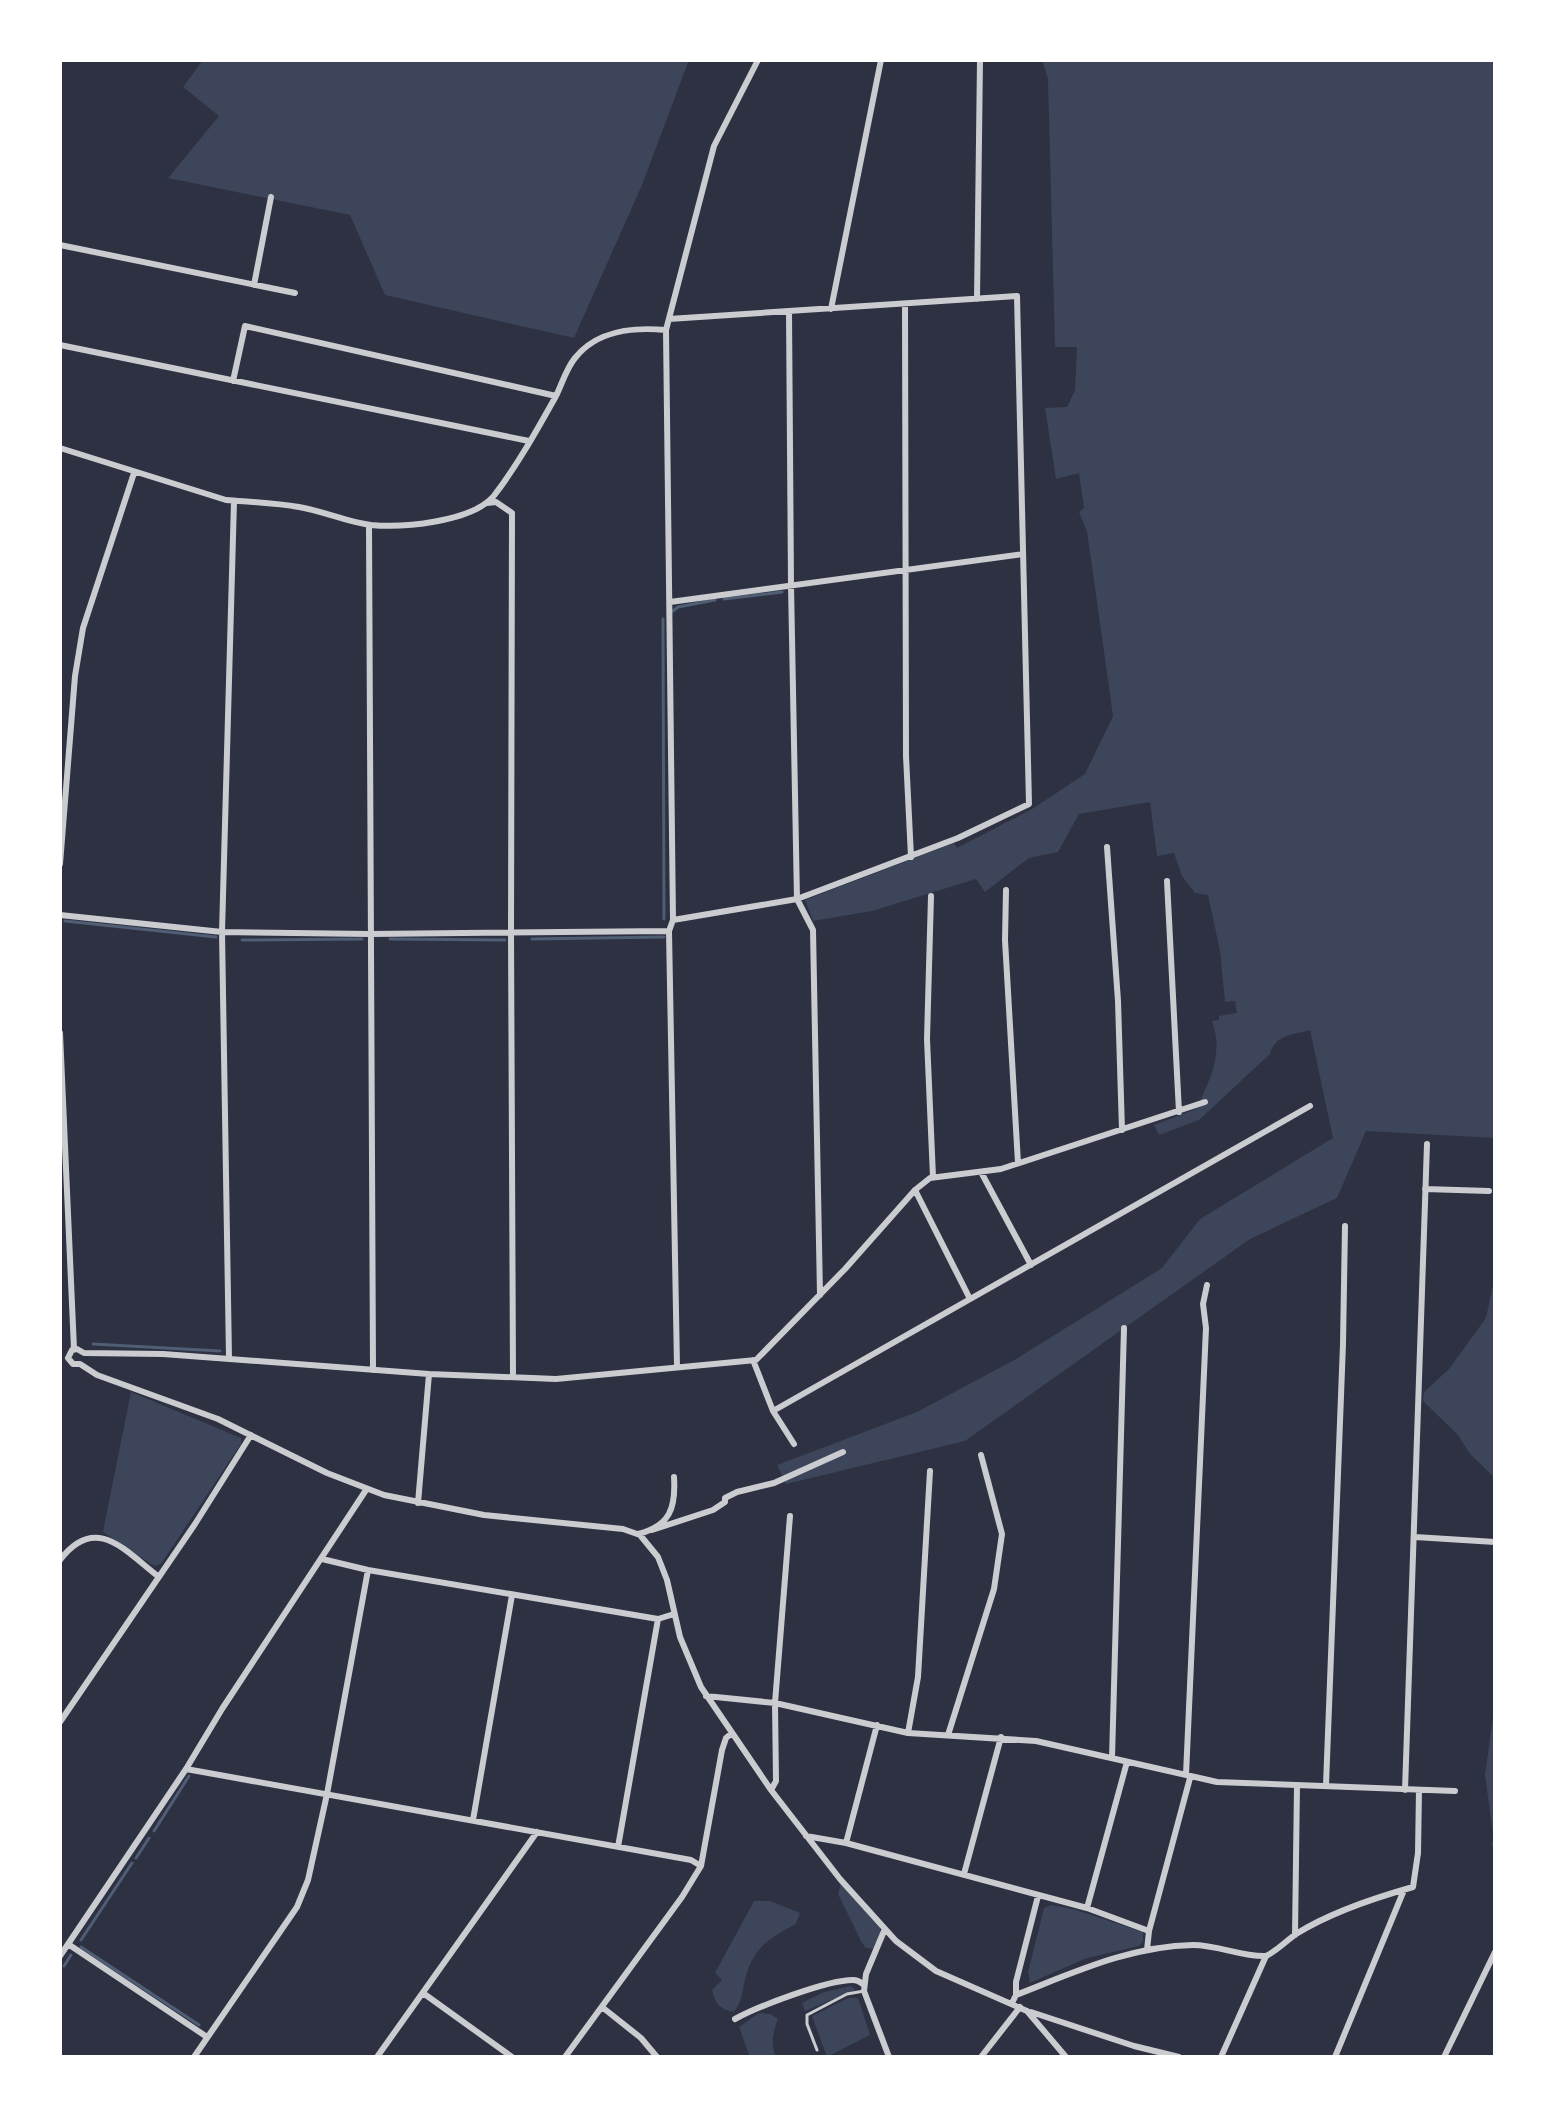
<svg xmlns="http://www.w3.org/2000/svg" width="1555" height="2117" viewBox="0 0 1555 2117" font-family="Overpass,sans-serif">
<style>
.green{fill:#3c4559}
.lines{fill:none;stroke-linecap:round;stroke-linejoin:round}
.stream{stroke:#4f5d75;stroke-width:3}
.service{stroke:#caccd0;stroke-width:3}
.minor{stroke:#caccd0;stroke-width:6}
</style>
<rect width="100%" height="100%" fill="#2d3142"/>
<path class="green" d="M203,60h486l-47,125 -68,153 -189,-43 -35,-80 -182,-37 51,-62 -36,-29z
M1042,60h453v1078l-129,-7 -29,67 -87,41 -285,202 -179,43 -9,-19 140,-53 99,-53 146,-91 38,-49 133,-81 -23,-108c-18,5 -35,5 -40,24l-71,66 -40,15 -5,-10 42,-16c14,-29 28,-55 16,-88l7,-1v-4l18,-3 -2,-12 -10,1 -5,-51 -12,-56 -13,-2 -13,-17 -8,-23 -17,3 -7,-54 -71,12 -21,38 -29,6 -44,34 -9,-13 -104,32 -59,10 -8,-21 149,-57 3,5 75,-39 53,-35 28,-58 -26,-185 -8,-19 5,-4 -5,-35 -23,6 -11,-71 22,-1 8,-17 2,-43h-22l-7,-268z
M1495,1275v203l-25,-24 -12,-19 -35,-34 1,-9 25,-23 37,-51z
M131,1392l110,46v6l-80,120 -7,2 -51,-34z
M1495,1701v149l-4,-7 3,-2 -9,-66z
M841,1883l39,43v13l-6,10 -8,-1 -4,-5 -24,-49z
M754,1901h16l30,12 -4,11c-25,13 -42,23 -50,52 -4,13 -3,25 -12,36 -14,-2 -19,-9 -22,-22l10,-10 -7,-7z
M1051,1905l22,4 70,23v9l-4,5 -55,13 -54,24 -2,-11 16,-64z
M851,1986l5,4 -51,21 -3,-8 22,-11z
M848,1998h10l12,37 -43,22 -15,-41z
M759,2013l11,1 8,5c-5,14 -8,23 -2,38h-26l-11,-30z"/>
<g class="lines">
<path class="stream" d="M724,599l58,-7
M673,611l5,-4 37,-7
M663,619l1,300
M65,921l151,16
M390,939l115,1
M532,939l132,-2
M242,940l120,-1
M93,1344l127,7
M154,1831l35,-55
M136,1858l13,-20
M81,1940l51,-77
M81,1947l118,78
M64,1966l7,-11"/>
<path class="service" d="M817,2050l-10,-26v-9l40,-21 17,-3"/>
<path class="minor" d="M60,245l235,48
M254,285l17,-88
M977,299l3,-239
M905,305l1,451 5,101
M831,309l50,-249
M789,311l2,274 6,314 16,31 7,365
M669,319l348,-23 12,508 -71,34 -161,61 -124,21
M60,345l469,96
M233,381l12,-55 311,70
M60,448l166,52c25,2 49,3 73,7 24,4 48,15 72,18 32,3 99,-3 122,-28 24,-31 44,-67 63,-101 6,-12 10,-27 19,-38 22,-28 58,-31 91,-28
M487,503l9,-1 16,11 -1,419 2,445
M369,525l4,845
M670,602l353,-48
M1107,847l11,154 4,129
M60,864l15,-188 8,-48 51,-155
M1167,881l12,231
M1006,890l-1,50 13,223
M931,896l-4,143 6,138
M60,915l162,17 148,2 299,-3
M60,1033l14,316
M981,1172l50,93
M1425,1189l64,2
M915,1190l54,107
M68,1358l5,6h7l17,11 121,44 109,54 57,22 100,20 139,14 17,6 18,22 9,23 13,57 21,50 70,103 69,89 56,62 40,30 91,40 39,46
M68,1358l4,-8 5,-1 7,4 79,1 266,20 127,5 200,-19 89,-91 70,-79 15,-12 71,-9 204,-67
M229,1358l-7,-426 12,-431
M753,1360l20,51 21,33
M677,1366l-8,-435 4,-11 -7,-590 48,-184 44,-86
M773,1411l537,-305
M418,1503l11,-129
M652,1530l61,-20 12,-8v-4l12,-6 37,-9 69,-31
M638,1534c32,-8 38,-26 36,-57
M1415,1537l80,5
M322,1559l46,11 290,49 16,-5
M60,1560c36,-47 65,-9 99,17
M706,1696l69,7 133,30 128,8 181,41 238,9
M60,1722l135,-198 56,-89
M908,1733l10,-56 12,-206
M948,1735l46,-146 8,-55 -21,-79
M1112,1758l12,-430
M186,1769l505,91 10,6
M1186,1775l20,-447 -3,-24 4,-19
M1326,1785l17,-441 2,-118
M771,1790l5,-9 -1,-78 15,-187
M1405,1790l22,-646
M473,1820l39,-225
M806,1836l40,7 241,65 62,23 -2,19
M846,1843l31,-118
M618,1847l40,-228
M964,1874l37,-137
M1087,1908l40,-146
M884,1931l-18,43 -2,17 25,66
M1149,1931l41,-153
M1295,1935l2,-150
M68,1944l139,93
M60,1956l126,-187 36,-60 144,-219
M423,1993l89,64
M1016,1995v-13l22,-86
M1012,2003l4,-8c57,-22 114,-49 177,-50 25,0 49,12 73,11 12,-6 20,-15 30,-22 35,-22 78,-36 117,-47l5,-34 1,-63
M602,2007l39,31 16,19
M1031,2012l103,34 45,11
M735,2019c24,-13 92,-39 118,-39 6,0 7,2 11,5
M194,2057l103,-150 11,-27 19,-86 41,-224
M377,2057l160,-225
M565,2057l117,-160 19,-31 21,-116 4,-12 6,-5
M981,2057l39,-50
M1221,2057l45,-101
M1335,2057l69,-167
M1444,2057l51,-105"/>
</g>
<rect width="1555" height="2117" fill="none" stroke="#ffffff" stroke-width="124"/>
</svg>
